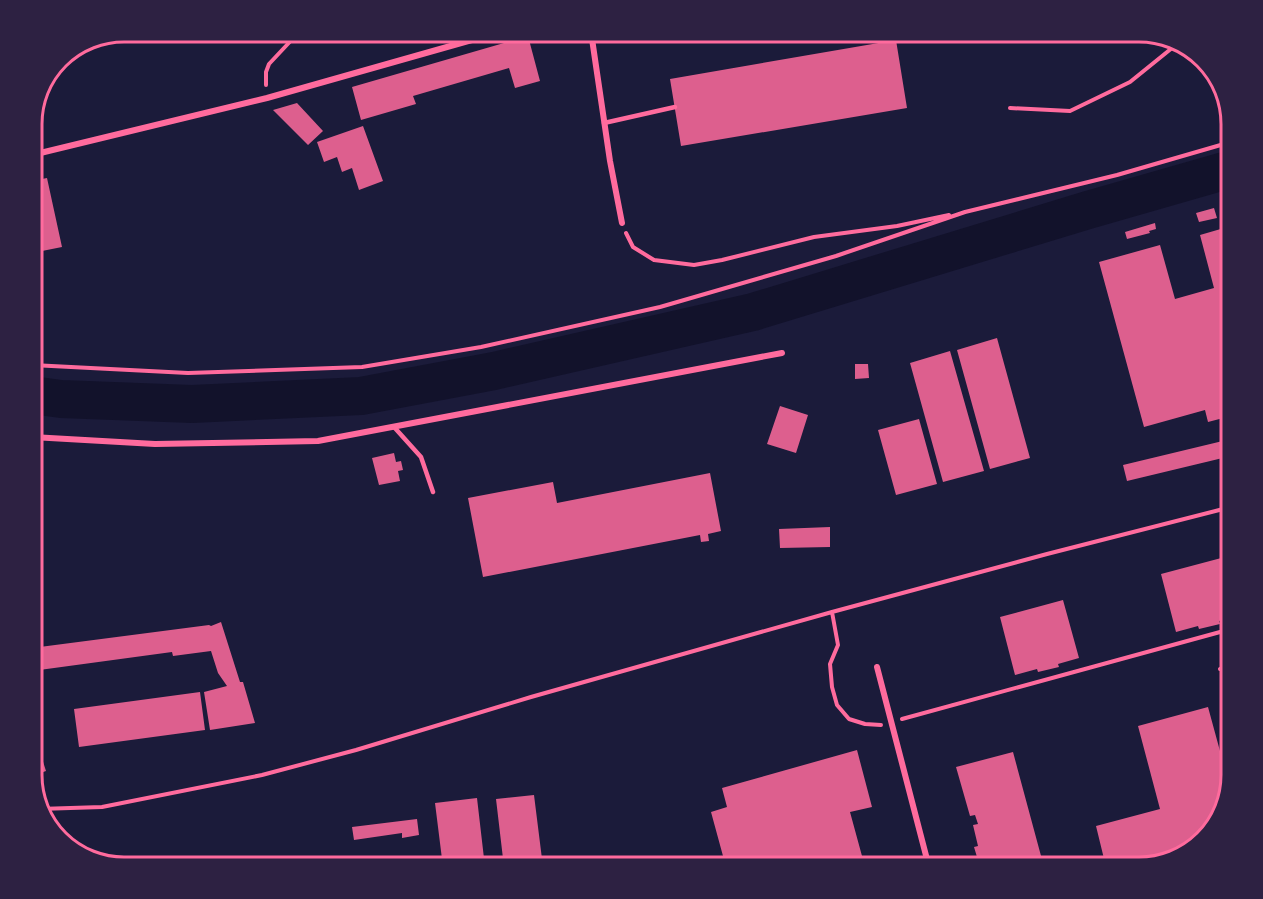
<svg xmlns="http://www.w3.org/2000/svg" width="1263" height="899" viewBox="0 0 1263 899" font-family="'Public Sans',sans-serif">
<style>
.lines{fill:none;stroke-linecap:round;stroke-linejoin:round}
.river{stroke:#12122b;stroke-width:38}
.building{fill:#dd5f8e}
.path{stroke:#ff6b9d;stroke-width:4}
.service{stroke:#ff6b9d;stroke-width:4.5}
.minor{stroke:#ff6b9d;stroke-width:6}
.rim{fill:none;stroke:#ff6b9d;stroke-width:3}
</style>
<rect width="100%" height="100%" fill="#1b1b3a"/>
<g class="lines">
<path class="river" d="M32,395l29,4 131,5 169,-8 133,-25 259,-59 335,-102 143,-41"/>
</g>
<path class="building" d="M528,36l12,45 -25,7 -6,-20 -96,28 3,8 -55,16 -9,-33z
M896,40l11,68 -226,38 -11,-67z
M297,103l26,28 -15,14 -35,-35z
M363,126l20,55 -24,9 -7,-22 -10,4 -5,-15 -13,5 -7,-20z
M47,178l15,69 -30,6v-72z
M1214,208l3,10 -18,4 -3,-9z
M1155,223l1,6 -7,2 1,2 -23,6 -2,-7z
M1231,226v190l-23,6 -3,-12 -61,17 -45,-165 61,-17 15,54 39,-11 -14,-53z
M997,338l33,120 -40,11 -33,-119z
M950,351l34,120 -41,11 -33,-119z
M855,364h13l1,14 -14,1z
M780,406l28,9 -12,38 -29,-9z
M919,419l18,65 -41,11 -18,-65z
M1231,439v17l-104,25 -4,-16z
M394,453l2,9 5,-1 2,9 -5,1 2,10 -21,4 -7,-27z
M710,473l11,58 -13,3 1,7 -8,1 -1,-7 -217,42 -15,-79 85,-16 4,21z
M830,527v20l-50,1 -1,-19z
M1225,557l6,25v36l-12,3 1,3 -21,5 -1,-3 -22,6 -15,-58z
M1063,600l16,58 -21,6 1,3 -21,5 -1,-3 -22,6 -15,-58z
M221,622l19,60h3l12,41 -45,7 -6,-38 23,-6 -9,-13 -7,-22 -38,5 -1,-4 -140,19v-23l177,-23 2,1z
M200,692l5,38 -126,17 -5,-38z
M1208,707l21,77 -16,47 -25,21 -64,15h-18l-10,-41 64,-17 -22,-83z
M32,727l14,44 -14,5z
M857,750l15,57 -22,5 15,55h-139l-15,-55 16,-5 -5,-19z
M1013,752l31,115h-60l-1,-1 -3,1 -6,-20 4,-1 -5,-21 5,-1 -3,-9 -5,1 -14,-49z
M534,795l9,72h-39l-8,-68z
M477,798l8,69h-42l-8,-64z
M417,819l2,16 -17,3v-5l-48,7 -2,-13z
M361,862l1,5h-27v-1z"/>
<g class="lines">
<path class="path" d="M266,85v-13l3,-8 30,-32
M1010,108l60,3 60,-29 47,-38
M965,212l152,-37 114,-33
M626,233l7,14 21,13 40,5 28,-5 92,-23 83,-11 52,-11
M32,365l156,8 174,-6 119,-20 179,-40 176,-51 129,-44
M832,612l6,33 -8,19 2,23 5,18 12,14 16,5 16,1
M1220,669l11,-3
M902,719l329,-90
M39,809l63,-2 160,-32 94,-25 175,-53 301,-85 215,-58 184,-47"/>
<path class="service" d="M604,123l71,-16
M394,427l27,30 12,35"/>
<path class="minor" d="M591,32l19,129 12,62
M32,155l235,-57 233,-66
M32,437l123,7 163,-3 464,-88
M877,667l52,200"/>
</g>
<path d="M0 0H1263V899H0ZM124 42H1139A82 82 0 0 1 1221 124V775A82 82 0 0 1 1139 857H124A82 82 0 0 1 42 775V124A82 82 0 0 1 124 42Z" fill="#2d2142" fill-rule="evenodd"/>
<path class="rim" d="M124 42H1139A82 82 0 0 1 1221 124V775A82 82 0 0 1 1139 857H124A82 82 0 0 1 42 775V124A82 82 0 0 1 124 42Z"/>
</svg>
